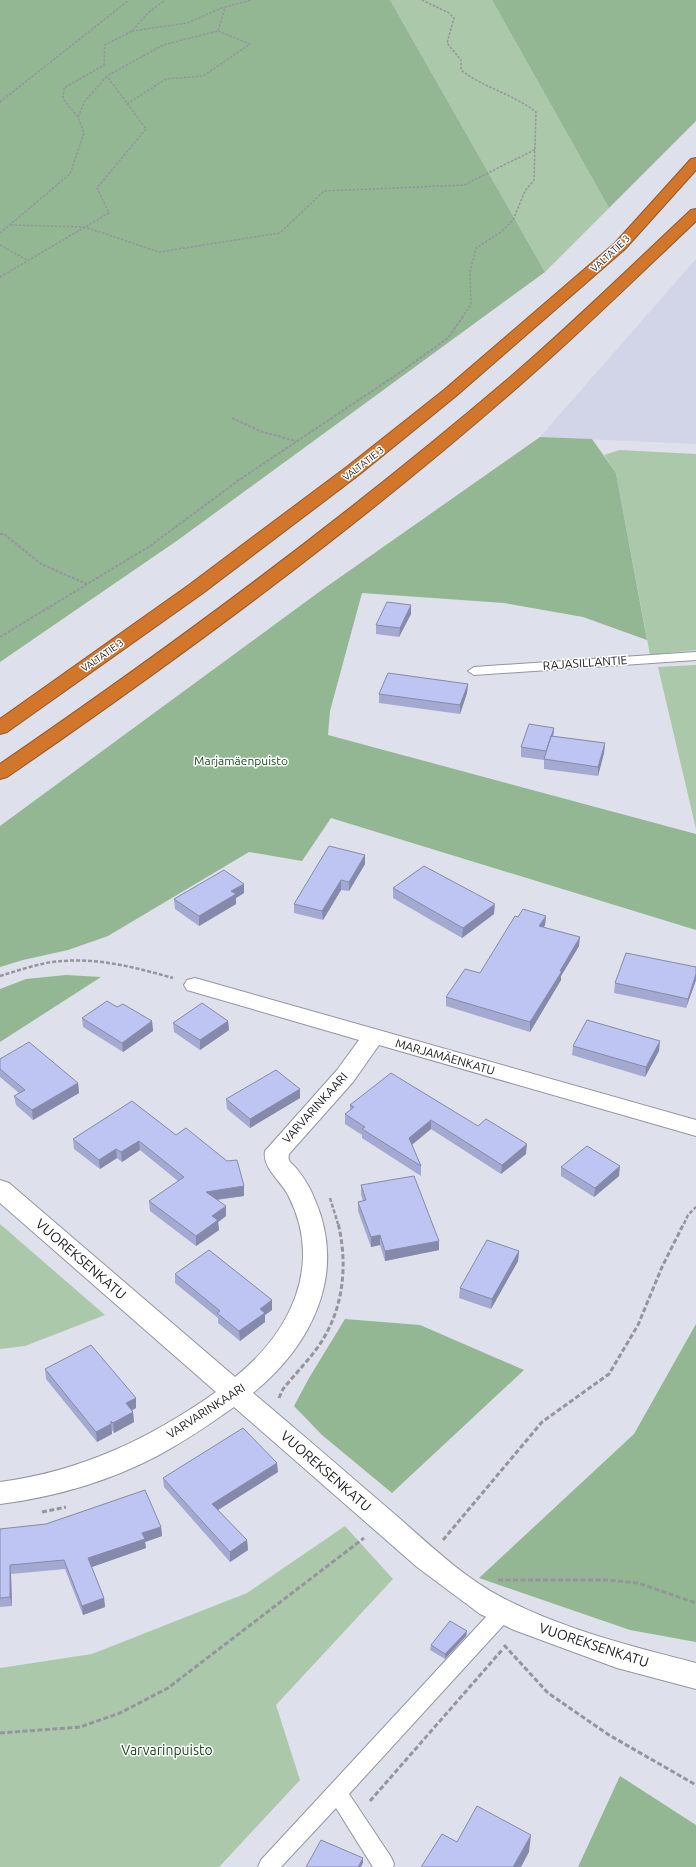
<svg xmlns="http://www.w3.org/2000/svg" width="696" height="1867" viewBox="0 0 696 1867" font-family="Ubuntu,sans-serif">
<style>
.built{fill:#d2d4e7}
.green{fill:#acc8ab}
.forest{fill:#93b793}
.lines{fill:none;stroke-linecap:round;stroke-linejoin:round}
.lane-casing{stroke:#9395a0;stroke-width:2}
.street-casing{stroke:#9395a0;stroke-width:2}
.highway-casing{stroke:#945929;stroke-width:2}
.path-far3{stroke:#94959d;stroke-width:1.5;stroke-dasharray:2.5 1.5;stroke-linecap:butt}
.path-far2{stroke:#94959d;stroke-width:2;stroke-dasharray:3 1.5;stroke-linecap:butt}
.path-far1{stroke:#94959d;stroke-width:2.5;stroke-dasharray:4 2;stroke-linecap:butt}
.path{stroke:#94959d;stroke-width:3;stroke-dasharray:5 2.5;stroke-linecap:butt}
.lane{fill:#fff;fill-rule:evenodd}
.street{fill:#fff;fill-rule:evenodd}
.highway{fill:#d1762b;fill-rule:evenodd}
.wall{fill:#a4a9d1}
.shaded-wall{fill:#868aaa}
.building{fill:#bfc5f3;stroke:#868aaa}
.labels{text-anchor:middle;stroke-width:3;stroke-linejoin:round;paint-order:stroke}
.far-street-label{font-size:10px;fill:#222226;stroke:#fff}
.street-label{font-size:12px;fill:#222226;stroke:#fff}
.park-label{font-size:12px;fill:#154919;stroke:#fff}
.near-street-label{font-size:14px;fill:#222226;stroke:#fff}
.near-park-label{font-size:14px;fill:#154919;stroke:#fff}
</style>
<rect width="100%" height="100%" fill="#dee0eb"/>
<path class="built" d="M696,259v185l-156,-7z"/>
<path class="green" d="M390,0h102l117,208 -64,64z
M619,450l77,4v196l-46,5 -34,-182 -12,-18z
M696,665v164l-38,-162z
M0,1224l105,91 -80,31 -25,3z
M345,1526l48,53 -117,126 24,75 -81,87h-219v-199l92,-14 155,-61z"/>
<path class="forest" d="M0,0h390l155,272 -367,268 -178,122z
M492,0h204v121l-87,87z
M540,437l52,2 24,34 31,167 -64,-23 -79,-14 -142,-10 -32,118 -2,24 368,99v96l-365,-112 -29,43 -53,-9 -141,84 -40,14 -45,10 -23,7v-141l319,-234z
M66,975l35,2 -101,65v-53l26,-10z
M345,1319l75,6 104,45 -132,123 -70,-58 -28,-29 15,-28z
M696,1324v318l-66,-12 -151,-52 155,-144z
M620,1776l76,49v42h-118z"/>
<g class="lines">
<g class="lane-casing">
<path id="lane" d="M696,652v8l-222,15 -6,-4 6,-4z
M504,1603l7,2 2,6 -2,6 -162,177 42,63 3,7 -1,3h-20l-37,-59 -55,59h-23l3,-7 236,-255z"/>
</g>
<g class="street-casing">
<path id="street" d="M195,978l501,142v16l-317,-91 -26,37 -64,72c0,1 -1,4 0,6 1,3 6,6 8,9 7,9 14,20 18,31 32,74 -3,145 -62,193 49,41 97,83 145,124 32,28 65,60 103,80 61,32 129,49 195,66v26l-79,-21 -103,-38 -34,-16 -63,-47 -183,-160c-24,17 -49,34 -75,48 -49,26 -104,42 -159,49v-22c82,-11 149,-43 216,-90l-216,-189v-23l9,3 226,194c56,-45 89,-113 53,-182 -7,-14 -26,-27 -23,-44l72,-81 22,-30 -172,-50 -3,-5 3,-5z"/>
</g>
<g class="highway-casing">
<path id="highway" d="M696,158v12l-71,79 -169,147 -96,78 -157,119 -196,139 -7,2v-15l189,-134 159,-119 96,-76 171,-147 76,-84z
M696,209v12c-58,55 -115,111 -176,164 -162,142 -336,270 -513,392l-7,2v-15c175,-120 346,-247 508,-385 63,-54 122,-112 183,-169z"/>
</g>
<path class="path-far3" d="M422,0l27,13 5,5 -7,25 14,17v10c23,18 52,24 75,42l-2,68 -9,11 -12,29 -12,12 -25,16 -6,24 1,32 -8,12
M132,31l55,-8 37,-16
M0,102l129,-102
M127,104l39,-25 37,-3 47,-32 -32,-13
M78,117l-15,-18 1,-11 40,-23 1,-20 27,-14 16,-18 17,-13
M11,225l74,2 74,25 121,-19 44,-42 140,-6 72,-36
M0,233l70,-59 14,-41 -6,-16 7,-16 22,-25 56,-31 55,-14 7,-24 26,-7
M0,245l27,15
M0,277l109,-64 -12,-25 49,-59 -39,-53"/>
<path class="path-far2" d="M232,418l28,13 36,10
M0,534h4l37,30 46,20
M0,637l150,-91 89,-66 160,-107 49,-35 16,-23"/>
<path class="path-far1" d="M0,976c20,-6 42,-14 63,-15 37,-3 75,7 110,17
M330,1198l8,26
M684,1224l4,-9 8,-8"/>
<path class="path" d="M279,1398l4,-9c12,-15 26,-29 37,-45 24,-36 28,-80 18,-121
M42,1512l24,-5
M443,1540l99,-118 67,-48 29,-49 24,-58 22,-44
M498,1580h109l31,3 58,20
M504,1645l44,48 61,42 87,50
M0,1733l80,-6 40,-14 48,-25 196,-150
M370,1801l132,-151"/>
<use href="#lane" class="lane"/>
<use href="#street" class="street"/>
<use href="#highway" class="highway"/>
</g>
<path class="wall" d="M411,605v9l-12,23 -23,-3v-9z
M468,684l-1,9 -7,21 -81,-11v-9z
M554,728l-1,8 52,7 -1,10 -6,23 -54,-7v-9l-23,-3v-10z
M365,855v9l-16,27 -8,-1 -18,30 -29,-7v-9z
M393,888l101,26 -32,24 -69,-40z
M244,893l-8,5v6l-37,22 -24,-17 -1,-10z
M546,916l-1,9 -1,2 35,19 -18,30v4l-31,52 -84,-26v-9l34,-24 38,-56z
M696,967v13l-10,28 -72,-15 1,-10z
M82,1018l70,3 1,10 -30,21 -40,-25z
M228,1021l1,9 -29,20 -26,-18 -1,-9z
M573,1046l86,5 -14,26 -73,-22z
M0,1059l78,24 1,10 -46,27 -17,-15 -2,-9 5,-3 -19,-16z
M300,1089v9l-50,30 -23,-19 -1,-10z
M350,1105l128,21 48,28 -25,20 -70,-45 -19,16 9,21v10l-59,-38v-3l-17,-11v-10l5,-4z
M176,1135l68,51v10l-27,4 9,16 -8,6 1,8 -23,16 -46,-35 -1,-10 29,-20 -38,-31 -18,12 -5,-4 -17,11 -26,-20 -1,-10z
M561,1167l58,9 -25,21 -33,-21z
M361,1185l78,65 -54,11 -5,-16 -9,2 -13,-36v-9l5,-1 -2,-6z
M519,1251l-1,10 -27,48 -32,-11 1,-10z
M175,1274l97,26v10l-7,5v7l-25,19 -22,-18v-5l-43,-35z
M45,1369l91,29v10l-4,2 1,2 1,10 -20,11 -2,-3v4l-15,8 -51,-63z
M278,1472l-60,38 29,30 1,10 -18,12 -66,-75 -1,-9z
M161,1527l1,9 -17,6 1,6 -54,19 12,31 1,9 -22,8 -18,-46 -54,5 1,32 -12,1v-78z
M467,1631l-1,5 -21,23 -15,-9 1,-5z"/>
<path class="shaded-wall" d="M411,605v9l-12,23 1,-9z
M468,684l-1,9 -7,21v-9z
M554,728l-1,9 -8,23 1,-9z
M605,743l-1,10 -6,23v-9z
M365,855v9l-16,27v-9z
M341,880v10l-18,30 -1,-9z
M244,884v9l-8,5v6l-37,22v-10l32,-25z
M495,904l-1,10 -32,24 1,-10z
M546,916l-1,9 -6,10v-9z
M580,937l-1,9 -18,30v4l-31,52v-10z
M696,974v6l-10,28 2,-9z
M152,1021l1,10 -30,21 -1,-9z
M228,1021l1,9 -29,20v-10z
M660,1041l-1,10 -14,26 1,-10z
M78,1083l1,10 -46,27 -1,-10z
M300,1089v9l-50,30v-9z
M431,1120v9l-22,18v-9z
M139,1141l1,9 -18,12 -1,-10z
M527,1144l-1,10 -25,20 1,-9z
M116,1149l1,9 -17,11 -1,-9z
M620,1166l-1,10 -25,21 1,-9z
M244,1186v10l-38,5v-9z
M226,1206v10l-8,6 1,8 -23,16v-10l16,-20z
M380,1235v10l-9,2v-10z
M439,1241v9l-54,11v-10z
M519,1251l-1,10 -27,48 1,-10z
M272,1300v10l-7,5v7l-25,19 -1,-10 21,-22z
M136,1398v10l-9,5 -1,-10z
M133,1412l1,10 -20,11 -1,-10z
M111,1421l1,13 -15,8 -1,-10z
M277,1463l1,9 -65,41 -1,-9z
M161,1527l1,9 -17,6 1,6 -57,20 -1,-10 54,-25z
M247,1540l1,10 -18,12v-10z
M10,1565l1,9 1,32 -2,-9z
M104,1598l1,9 -22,8 -1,-9z
M467,1631l-1,5 -21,23v-5z
M531,1835l-2,17 -8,15h-8z
M363,1858v5l-2,4h-3z"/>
<path class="building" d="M387,602l24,3 -11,23 -24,-3z
M388,673l80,11 -8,21 -81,-11z
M529,724l25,4 -8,23 -25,-4z
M551,736l54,7 -7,24 -54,-8z
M329,846l36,9 -16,27 -8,-2 -19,31 -28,-7z
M424,866l71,38 -32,24 -70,-40z
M224,870l20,14 -13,7 5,3 -37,22 -25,-17z
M523,909l23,7 -7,10 41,11 -20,34h2l-32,51 -84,-25 19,-28 15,4 35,-57 3,1z
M626,953l70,14v7l-8,25 -73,-16z
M107,1001l10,6 6,-3 29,17 -30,22 -40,-25z
M202,1003l26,18 -28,19 -27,-17z
M587,1020l73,21 -14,26 -73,-21z
M29,1042l49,41 -46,27 -18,-14 11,-6 -25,-21v-10z
M276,1070l24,19 -50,30 -24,-20z
M391,1073l87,53 8,-7 41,25 -25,21 -71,-45 -22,18 12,28 -59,-37 3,-2 -20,-13 9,-7 -4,-2z
M132,1101l44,34 10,-7 41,33 10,-1 7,26 -38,6 20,14 -14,10 6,4 -22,16 -47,-35 35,-24 -45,-36 -18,11 -5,-3 -17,11 -26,-21z
M587,1146l33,20 -25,22 -34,-21z
M414,1176l25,65 -54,10 -5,-16 -9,2 -13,-35 8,-2 -5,-15z
M487,1240l32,11 -27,48 -32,-11z
M209,1250l63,50 -12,9 5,4 -26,18 -22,-18 3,-2 -45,-37z
M91,1345l45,53 -10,5 7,9 -20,11 -2,-2v3l-15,8 -51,-63z
M243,1428l34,35 -65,41 35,36 -17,12 -67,-74z
M145,1490l16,37 -19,6 3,6 -57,19 16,40 -22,8 -18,-46 -54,5v32l-10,1v-69l46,-5z
M450,1621l17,10 -22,23 -14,-9z
M477,1806l54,29 -18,32h-92l21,-33 15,8z
M321,1840l42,18 -5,9h-52z"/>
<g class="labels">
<g class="far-street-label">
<text transform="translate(610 253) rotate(-43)" y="4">VALTATIE 3</text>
<text transform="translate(363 463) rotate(-38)" y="4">VALTATIE 3</text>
<text transform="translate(102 655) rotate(-35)" y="4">VALTATIE 3</text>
</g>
<g class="street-label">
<text transform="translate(585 663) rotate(-4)" y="4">RAJASILLANTIE</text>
<text transform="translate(445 1057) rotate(16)" y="4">MARJAMÄENKATU</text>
<text transform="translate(315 1108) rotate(-48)" y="4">VARVARINKAARI</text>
<text transform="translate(206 1411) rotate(-33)" y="4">VARVARINKAARI</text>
</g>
<g class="park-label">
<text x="241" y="765">Marjamäenpuisto</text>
</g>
<g class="near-street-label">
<text transform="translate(81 1259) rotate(41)" y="5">VUOREKSENKATU</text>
<text transform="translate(326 1471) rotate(41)" y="5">VUOREKSENKATU</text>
<text transform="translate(594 1645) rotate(18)" y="5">VUOREKSENKATU</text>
</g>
<g class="near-park-label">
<text x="167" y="1755">Varvarinpuisto</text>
</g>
</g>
</svg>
